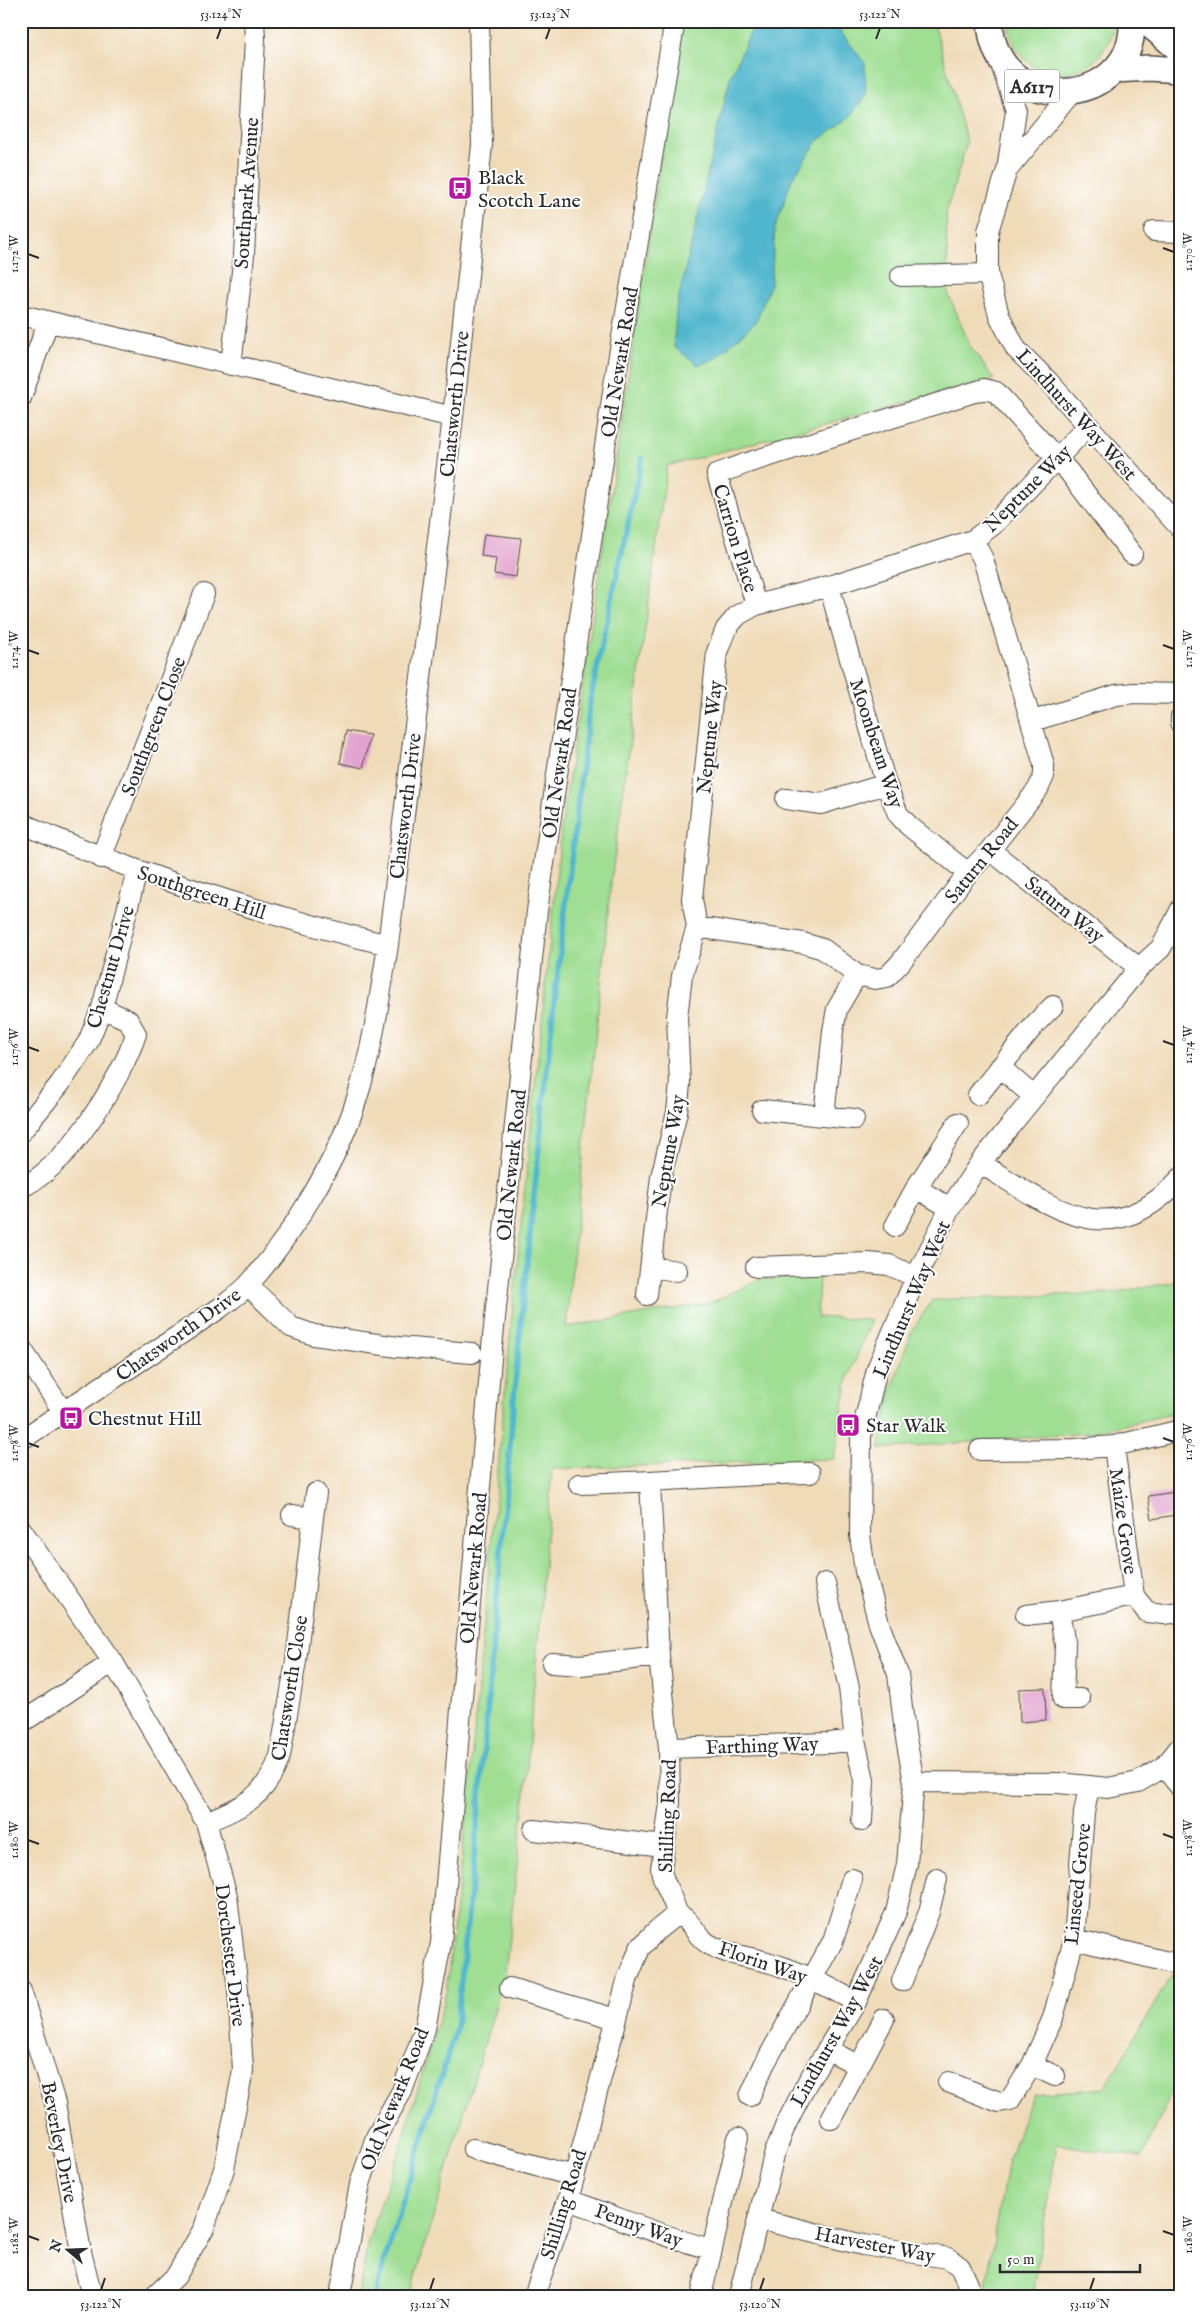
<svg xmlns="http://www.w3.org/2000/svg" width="1202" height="2317" viewBox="0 0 1202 2317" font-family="'IM FELL English',serif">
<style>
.green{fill:#9fde93;stroke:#65845f}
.water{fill:#4fb6cd;stroke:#3d707c}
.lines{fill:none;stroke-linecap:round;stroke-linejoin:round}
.stream{stroke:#4fb6cd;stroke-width:5.5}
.building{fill:#e2a2cf}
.minor-casing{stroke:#494540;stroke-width:22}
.major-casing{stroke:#494540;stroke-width:28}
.minor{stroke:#fff;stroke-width:20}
.major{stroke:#fff;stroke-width:25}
.ticks{fill:none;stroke:#2b2b2b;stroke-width:2}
.labels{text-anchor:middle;stroke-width:4;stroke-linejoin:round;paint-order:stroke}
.shield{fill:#fff;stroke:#6b6b6b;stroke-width:1}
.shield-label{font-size:19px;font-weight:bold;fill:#2b2b2b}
.poi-label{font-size:20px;fill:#2b2b2b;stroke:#fff;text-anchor:start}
.street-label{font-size:20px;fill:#2b2b2b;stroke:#fff}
.neatline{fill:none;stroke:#2b2b2b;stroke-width:2}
.ticks-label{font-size:12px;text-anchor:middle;fill:#2b2b2b}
</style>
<rect width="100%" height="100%" fill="#fff"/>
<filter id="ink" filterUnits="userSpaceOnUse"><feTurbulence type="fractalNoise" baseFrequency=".02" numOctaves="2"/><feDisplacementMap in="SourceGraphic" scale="10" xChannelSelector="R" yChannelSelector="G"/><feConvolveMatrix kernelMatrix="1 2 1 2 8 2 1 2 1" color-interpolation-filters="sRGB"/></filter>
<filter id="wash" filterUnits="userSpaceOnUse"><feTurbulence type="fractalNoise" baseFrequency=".0096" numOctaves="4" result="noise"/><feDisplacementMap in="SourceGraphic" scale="20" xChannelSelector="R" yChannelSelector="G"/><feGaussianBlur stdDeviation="1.12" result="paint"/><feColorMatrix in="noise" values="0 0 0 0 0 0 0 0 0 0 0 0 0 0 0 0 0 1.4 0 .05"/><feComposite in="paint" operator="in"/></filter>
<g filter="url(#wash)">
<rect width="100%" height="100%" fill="#f0dbb9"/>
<path class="green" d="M683,21h245l7,6 32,115 -21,71 2,80 22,53 24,33 -327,87 -56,416 -45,445 144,-24 51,-24 58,-1 -2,39 54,3 -24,62 -13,77 -282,10 -27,324 -20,181 -95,322h-52l10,-55 35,-102 43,-146 21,-183 44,-484 50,-495 116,-784z
M1008,21h106v2c-10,68 -101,67 -106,-2z
M1181,1281v131l-94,21 -208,16 11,-55 21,-61 21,-33 179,-7z
M1181,1959v111l-39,88 -85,-14 -25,152h-48l24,-135 24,-67 73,-6z"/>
<path class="water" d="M761,21h71l33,42 1,32 -16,22 -33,25 -25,37 -17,49 -4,56 -16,39 -42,37 -15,5 -24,-18 2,-38 54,-231 20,-45z"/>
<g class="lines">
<path class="stream" d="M374,2296l82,-268 21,-198 42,-489 35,-338 36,-302 52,-243"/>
</g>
<g id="blocks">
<path class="building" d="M484,534l37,4 -5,39 -22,-3 2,-16 -15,-2z
M346,731l24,4 -7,33 -23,-5z
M1181,1491v23l-29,5 -4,-23z
M1045,1688l1,32 -26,2 -1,-33z"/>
</g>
</g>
<g filter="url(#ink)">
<use href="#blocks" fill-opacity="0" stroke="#494540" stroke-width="1"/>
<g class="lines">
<g class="minor-casing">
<path id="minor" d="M1000,61l16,49 -9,60 -19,61v43l11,41 17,34 32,32 133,148
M1008,169l64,-77
M1154,231l27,1
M901,276l87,-2
M21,315l432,102
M231,365l13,-110 11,-216 -1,-18
M21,398l27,-76
M829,586l57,198 12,30 11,12 59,47
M756,605l-39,-131 30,-11 237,-74 12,3 73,80 63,82
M1033,721l83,-26 18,-2 47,1
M1181,724v-7
M786,799l35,5 65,-20
M21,823c118,53 241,91 367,122
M990,850l149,118
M101,858l103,-264
M697,927l106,16 20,6 34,26 18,4 12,-2 14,-15 67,-89 22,-23 48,-61 6,-13v-11l-61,-206 -10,-19
M1000,1067l33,29
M978,1095l58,-72 17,-17
M762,1110l92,9
M824,1116l9,-85 4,-22 20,-34
M21,1132l39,-48 28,-42 14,-34 35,-137
M980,1163c72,44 129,94 201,15
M21,1187c44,-16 101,-109 115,-153l-8,-14 -26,-12
M916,1188l34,20
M895,1226l21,-38 42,-65
M651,1267l26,4
M756,1267l112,-4 21,2 27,12
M248,1285l43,42 23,8 84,12 74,6
M647,1295l14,-118 16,-65 3,-28 -3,-67 5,-41 15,-49 -5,-28 25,-247 9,-23 12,-14 18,-10 73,-19 144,-46 20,-15 95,-99
M21,1348l43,65
M21,1440l199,-132c10,-8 21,-15 29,-24 42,-47 90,-126 108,-186 16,-50 23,-102 31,-153l65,-528 29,-272 -3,-124
M1114,1446l20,150
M980,1450l95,-1 39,-3 67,-16
M650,1482l9,174 10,92 1,55 -9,66c2,16 13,29 16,45
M579,1484c77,-2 154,-9 231,-11
M292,1515l21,3
M21,1529l92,133 93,160 21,74 11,94 5,80 -19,99 -20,59 -28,48 -21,20
M825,1583l24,105 6,52 9,40 -2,41
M1134,1596l13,16 16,2 18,-2
M1059,1611l6,34 -2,54h17
M1026,1615l33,-4 75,-15
M552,1663l29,2 78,-9
M21,1723l92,-61
M669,1748l161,-5 25,-3
M1164,1767l17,21
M914,1782l145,1 49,5 30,-6 26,-15 17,-21
M206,1822c38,-16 60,-25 74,-66l16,-95 20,-168
M534,1830l129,16
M677,1914c15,6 18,21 30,29 21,14 50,14 73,23 27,9 51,22 76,36
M1074,1939l98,24
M902,1981l27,-69 8,-33
M510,1988l106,31
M21,1991l34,112 26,149 11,44
M827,2049l32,17
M1032,2065l23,11
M948,2082l51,20 11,-2 22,-35 21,-47 21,-79 10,-126 5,-26
M750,2096l14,-31 69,-124 19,-62
M831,2119l53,-100
M473,2149l101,27
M568,2200c48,16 94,37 143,49
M758,2219l105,26 85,13 12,9 8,17 -2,12
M340,2296l20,-112 16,-47 26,-46 23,-62 16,-86 51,-596 45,-436 77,-526 60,-359
M534,2296l34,-96 60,-223 12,-29 16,-17 21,-17
M701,2296l37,-158
M739,2296l35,-141 12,-31 21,-41 49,-81 40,-90 11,-48 7,-82 -9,-49 -7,-59 -19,-50 -14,-53 -5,-36 1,-99 16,-67 39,-92 34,-69 30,-45 159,-195 22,-20 20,-39"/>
</g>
<g class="major-casing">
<path id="major" d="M990,21c5,100 146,88 142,0
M1145,21l36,30
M1114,70l35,-2 32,2"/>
</g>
<use href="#minor" class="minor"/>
<use href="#major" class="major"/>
</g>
</g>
<path class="ticks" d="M217,39l4,-11M546,39l4,-11M876,39l4,-11M1163,248l11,4M28,254l11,4M1163,645l11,4M28,650l11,4M1163,1041l11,4M28,1047l11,4M1163,1438l11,4M28,1443l11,4M1163,1834l11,4M28,1840l11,4M1163,2231l11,4M28,2236l11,4M101,2290l4,-12M430,2290l4,-12M760,2290l4,-12M1090,2290l4,-12"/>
<defs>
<g id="bus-square" transform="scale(1.25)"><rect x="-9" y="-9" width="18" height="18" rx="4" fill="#b5179e" stroke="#fff"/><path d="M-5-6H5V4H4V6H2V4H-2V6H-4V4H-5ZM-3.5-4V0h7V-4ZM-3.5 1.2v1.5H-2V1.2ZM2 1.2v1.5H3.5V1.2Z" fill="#fff"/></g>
</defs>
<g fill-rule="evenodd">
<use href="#bus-square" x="460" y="188"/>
<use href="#bus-square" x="71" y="1418"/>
<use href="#bus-square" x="848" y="1425"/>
</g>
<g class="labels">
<rect class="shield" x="1004.5" y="69.5" width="55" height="33" rx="4"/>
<g class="shield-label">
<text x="1032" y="93">A6117</text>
</g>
<g class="poi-label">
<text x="478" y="184">Black<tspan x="478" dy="23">Scotch Lane</tspan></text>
<text x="88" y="1425">Chestnut Hill</text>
<text x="866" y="1432">Star Walk</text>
</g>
<g class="street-label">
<text transform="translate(246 193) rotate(-86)" y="7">Southpark Avenue</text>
<text transform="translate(619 362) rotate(-81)" y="7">Old Newark Road</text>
<text transform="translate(454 404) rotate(-84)" y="7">Chatsworth Drive</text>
<text transform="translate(1077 414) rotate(48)" y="7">Lindhurst Way West</text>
<text transform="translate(1027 488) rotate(-45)" y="7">Neptune Way</text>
<text transform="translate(736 538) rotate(73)" y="7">Carrion Place</text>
<text transform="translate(153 726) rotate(-69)" y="7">Southgreen Close</text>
<text transform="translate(709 737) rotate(-84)" y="7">Neptune Way</text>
<text transform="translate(877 743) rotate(72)" y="7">Moonbeam Way</text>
<text transform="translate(559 763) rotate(-82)" y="7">Old Newark Road</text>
<text transform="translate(405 806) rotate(-83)" y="7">Chatsworth Drive</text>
<text transform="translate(981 860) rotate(-51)" y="7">Saturn Road</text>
<text transform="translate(202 892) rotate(18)" y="7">Southgreen Hill</text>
<text transform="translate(1065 909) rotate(38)" y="7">Saturn Way</text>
<text transform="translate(110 967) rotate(-74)" y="7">Chestnut Drive</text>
<text transform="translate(668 1151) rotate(-80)" y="7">Neptune Way</text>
<text transform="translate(511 1165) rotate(-84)" y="7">Old Newark Road</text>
<text transform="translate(911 1299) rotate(-67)" y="7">Lindhurst Way West</text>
<text transform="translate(178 1334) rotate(-35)" y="7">Chatsworth Drive</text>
<text transform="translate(1124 1521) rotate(82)" y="7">Maize Grove</text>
<text transform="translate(473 1568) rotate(-85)" y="7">Old Newark Road</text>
<text transform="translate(289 1688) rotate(-81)" y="7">Chatsworth Close</text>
<text transform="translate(762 1745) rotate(-2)" y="7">Farthing Way</text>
<text transform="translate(667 1816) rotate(-88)" y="7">Shilling Road</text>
<text transform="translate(1077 1884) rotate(-84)" y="7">Linseed Grove</text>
<text transform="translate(231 1955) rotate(83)" y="7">Dorchester Drive</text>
<text transform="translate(763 1962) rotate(19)" y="7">Florin Way</text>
<text transform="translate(836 2031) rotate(-61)" y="7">Lindhurst Way West</text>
<text transform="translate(394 2099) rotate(-68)" y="7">Old Newark Road</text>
<text transform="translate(60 2142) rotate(79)" y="7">Beverley Drive</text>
<text transform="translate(563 2204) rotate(-73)" y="7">Shilling Road</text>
<text transform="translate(639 2225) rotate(20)" y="7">Penny Way</text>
<text transform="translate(875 2244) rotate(11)" y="7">Harvester Way</text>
</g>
</g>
<rect width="1202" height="2317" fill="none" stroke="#fff" stroke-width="55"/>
<g transform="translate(68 2250) rotate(289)" stroke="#ffffff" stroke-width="4" paint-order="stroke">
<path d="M0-4L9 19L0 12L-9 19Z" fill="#2b2b2b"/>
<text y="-8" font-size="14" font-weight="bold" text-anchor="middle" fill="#2b2b2b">N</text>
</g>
<path d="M1000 2264v8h140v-8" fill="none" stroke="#2b2b2b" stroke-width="2.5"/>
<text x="1007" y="2264" font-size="15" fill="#2b2b2b" stroke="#ffffff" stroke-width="4" paint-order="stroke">50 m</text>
<rect x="28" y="28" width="1146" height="2262" class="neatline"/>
<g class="ticks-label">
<text x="221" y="18">53.124°N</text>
<text x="550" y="18">53.123°N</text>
<text x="880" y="18">53.122°N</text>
<text transform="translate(1188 252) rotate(-90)" y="4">1.170°W</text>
<text transform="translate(14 254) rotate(-90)" y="4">1.172°W</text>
<text transform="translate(1188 649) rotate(-90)" y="4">1.172°W</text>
<text transform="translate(14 650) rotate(-90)" y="4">1.174°W</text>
<text transform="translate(1188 1045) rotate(-90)" y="4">1.174°W</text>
<text transform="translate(14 1047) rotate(-90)" y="4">1.176°W</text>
<text transform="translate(1188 1442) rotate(-90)" y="4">1.176°W</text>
<text transform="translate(14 1443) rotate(-90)" y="4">1.178°W</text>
<text transform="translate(1188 1838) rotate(-90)" y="4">1.178°W</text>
<text transform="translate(14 1840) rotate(-90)" y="4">1.180°W</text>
<text transform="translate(1188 2235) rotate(-90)" y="4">1.180°W</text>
<text transform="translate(14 2236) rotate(-90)" y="4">1.182°W</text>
<text x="101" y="2308">53.122°N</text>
<text x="430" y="2308">53.121°N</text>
<text x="760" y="2308">53.120°N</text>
<text x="1090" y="2308">53.119°N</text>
</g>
</svg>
